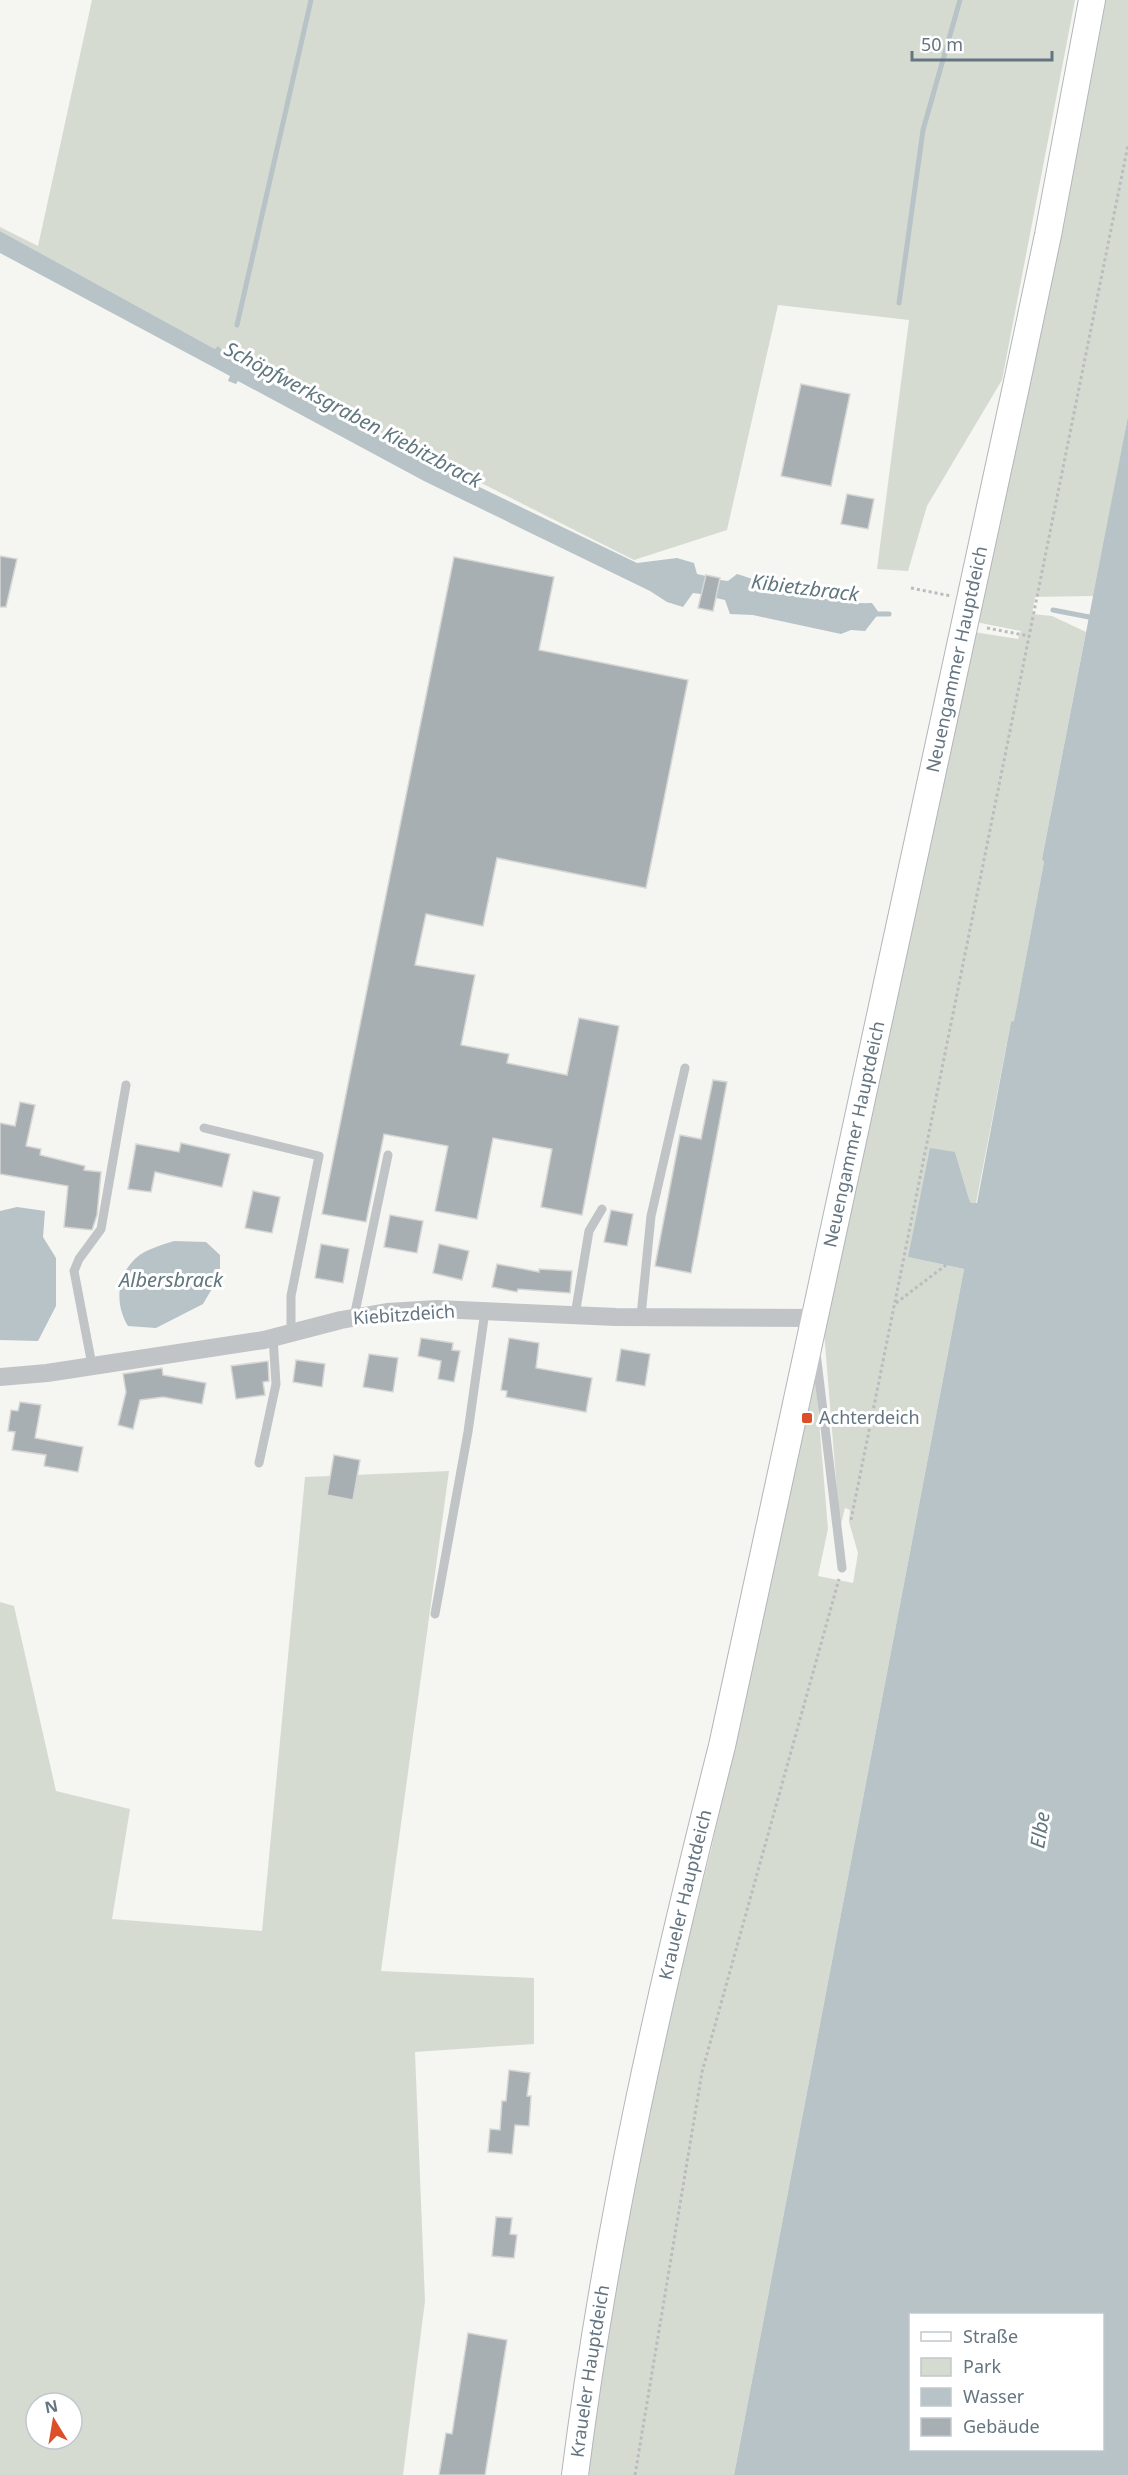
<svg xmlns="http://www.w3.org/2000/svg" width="1128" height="2475" viewBox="0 0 1128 2475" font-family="'Noto Sans',sans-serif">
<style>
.green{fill:#d6dbd2;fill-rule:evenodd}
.water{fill:#b7c3c7;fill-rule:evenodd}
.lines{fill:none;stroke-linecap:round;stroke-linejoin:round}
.stream{stroke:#b7c3c7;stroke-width:5}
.building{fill:#a7afb3;stroke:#d6d6d4;stroke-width:1.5}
.secondary-casing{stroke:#b0b6ba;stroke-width:28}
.path{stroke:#babcbe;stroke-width:3;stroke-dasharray:3 3;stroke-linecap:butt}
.lane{stroke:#c0c4c7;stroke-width:9}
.street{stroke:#c0c4c7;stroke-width:18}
.secondary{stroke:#fff;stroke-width:26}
.poi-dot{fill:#dd4f28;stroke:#fff;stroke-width:2}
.labels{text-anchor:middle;stroke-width:6;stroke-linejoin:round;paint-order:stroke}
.street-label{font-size:18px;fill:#647581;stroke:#fff}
.poi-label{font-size:18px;fill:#647581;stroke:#fff;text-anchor:start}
.water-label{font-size:20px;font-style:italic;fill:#60777f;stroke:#fff}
</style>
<rect width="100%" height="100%" fill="#f5f5f1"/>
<path class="green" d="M92,0h983l-73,380 -75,126 -19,65 -31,-2 32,-249 -131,-15 -51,225 -93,30 -419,-211 -215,-118v-4l38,19z
M1103,0h25v416l-34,180 -59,1 -3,17 20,2 34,16 -44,227 2,3 -30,160h-3l-35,181h-5l-2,-4 -14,-47 -47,105 56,12 -230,1206h-147l35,-223 41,-215 48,-187 104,-478 13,157 -10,47 35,7 5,-30 -9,-31 1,-12 -5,-2 -5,20 -16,-196 150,-700 44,7 3,-8 -45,-9z
M449,1471l-68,500 153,7v66l-119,8 10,249 -22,174h-403v-873l14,4 42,185 74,18 -18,110 150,12 43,-454zM36,2403h36v36h-36z"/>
<path class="water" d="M0,231l215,118 3,-3 8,8 231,123 4,-2 9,4 -1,3 168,81 40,-5 17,5 3,11 9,2 -5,18 -8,-1 -10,14 -16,-5 -17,-11 -226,-110 -186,-100 -2,3 -8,-3 2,-5 -230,-123z
M1128,416v2059h-394l230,-1206 -56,-12 22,-109 25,4 14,47 2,4h6l34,-181 3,-1 30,-159 -2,-3zM910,2314h192v136h-192z
M737,574c40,13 94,31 135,29l7,10 -14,18 -14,-1 -10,4 -88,-19 -23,-1 -5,-14 -9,-2 4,-18 8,1z
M17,1207l28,4 -2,26 13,21v48l-18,35 -38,-1v-129z
M174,1241l32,1 14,13v20l-17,29 -47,24 -28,-2c-13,-21 -12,-50 8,-68 10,-9 26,-13 38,-17z"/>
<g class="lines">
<path class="stream" d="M899,303l24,-173 37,-130
M237,325l74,-325
M1053,610l36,7
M873,614h16"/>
</g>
<path class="building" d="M801,384l49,10 -19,92 -50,-10z
M847,494l27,5 -6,30 -27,-5z
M0,556l17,3 -11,48h-6z
M454,557l100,20 -15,73 149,30 -42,208 -149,-30 -14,68 -57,-12 -11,51 60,10 -14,70 48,9 -2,9 60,12 12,-57 40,8 -37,189 -41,-8 11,-58 -59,-11 -16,81 -42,-8 13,-65 -64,-12 -18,88 -44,-8z
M706,575l14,3 -7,33 -15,-3z
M713,1080l14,2 -36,191 -36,-7 25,-131 21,4z
M20,1102l15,3 -9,41 15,3 -1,6 45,11 -1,4 17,2 -4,43 -5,15 -28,-3 4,-41 -68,-12v-51l15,3z
M181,1143l49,11 -8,33 -67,-15 -4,20 -23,-3 8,-45 43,8z
M253,1191l27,6 -8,36 -27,-5z
M611,1210l22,4 -6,32 -23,-4z
M390,1215l33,6 -6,32 -33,-6z
M321,1244l28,5 -6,34 -28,-5z
M439,1244l30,7 -7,29 -29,-7z
M497,1264l42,8v-3l33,2 -2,22 -52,-4 -1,3 -25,-5z
M421,1338l32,5 -1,7 8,1 -6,31 -16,-3 3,-18 -23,-5z
M509,1338l30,5 -3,25 56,10 -6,34 -80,-15 1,-6 -6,-1z
M621,1349l29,5 -5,32 -29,-5z
M369,1354l29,4 -5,34 -30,-5z
M296,1360l29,4 -3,23 -29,-5z
M268,1361l1,20 -6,1 2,13 -29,4 -5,-33z
M162,1368l1,7 43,8 -4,21 -39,-7 -23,3 -7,29 -15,-4 8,-33 -3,-18z
M20,1402l21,3 -6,33 48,9 -5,25 -34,-6 2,-11 -34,-5 3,-18 -7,-1 3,-21 7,1z
M334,1455l26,5 -7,40 -26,-5z
M509,2070l21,3 -3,23h4l-2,30 -14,-1 -3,29 -24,-2 2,-23 10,1 2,-29h4z
M496,2217l16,1 -2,16 7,1 -3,23 -22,-2z
M468,2333l39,7 -22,135h-46l7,-42 6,1z"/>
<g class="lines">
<g class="secondary-casing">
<g id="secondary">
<path id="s1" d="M575,2475c31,-246 86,-489 147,-729l295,-1364 31,-147 44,-235"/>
</g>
</g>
<path class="path" d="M911,588l40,8
M987,628l42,8
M896,1303l50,-38
M851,1520l277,-1375
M635,2475l67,-403 137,-493"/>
<path class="lane" d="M204,1128l115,28 -28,140v36
M575,1315l14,-84 13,-22
M641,1316l10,-100 34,-148
M354,1317l34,-162
M816,1353l26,215
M92,1365l-18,-94 5,-12 22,-30 25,-144
M259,1463l17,-79 -3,-47
M435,1614l33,-182 17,-121"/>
<path class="street" d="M0,1377l47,-4 217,-33 77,-20 46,-8 50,-3 179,8 197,1"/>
<use href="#secondary" class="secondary"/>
</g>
<rect class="poi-dot" x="801" y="1412" width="12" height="12" rx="3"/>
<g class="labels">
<g class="street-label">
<text dy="6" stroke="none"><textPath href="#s1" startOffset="1856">Neuengammer Hauptdeich</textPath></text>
<text dy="6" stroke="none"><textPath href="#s1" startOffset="1370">Neuengammer Hauptdeich</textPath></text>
<text transform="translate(404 1315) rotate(-4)" y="6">Kiebitzdeich</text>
<text dy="6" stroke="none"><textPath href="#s1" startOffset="591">Kraueler Hauptdeich</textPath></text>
<text dy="6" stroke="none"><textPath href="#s1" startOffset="105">Kraueler Hauptdeich</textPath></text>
</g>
<g class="poi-label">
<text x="819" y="1424">Achterdeich</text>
</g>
<g class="water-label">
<text transform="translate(353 415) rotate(28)" y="7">Schöpfwerksgraben Kiebitzbrack</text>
<text transform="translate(805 588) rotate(7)" y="7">Kibietzbrack</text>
<text x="171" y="1287">Albersbrack</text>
<text transform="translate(1040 1830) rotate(-81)" y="7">Elbe</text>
</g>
</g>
<rect x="909" y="2313" width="195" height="138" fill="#ffffff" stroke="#c1c8cd" stroke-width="1.5"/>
<rect x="921" y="2332" width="30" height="9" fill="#ffffff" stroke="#c1c8cd" stroke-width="1.5"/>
<text x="963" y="2343" font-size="18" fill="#647581">Straße</text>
<rect x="921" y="2358" width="30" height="18" fill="#d6dbd2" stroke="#c1c8cd" stroke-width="1.5"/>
<text x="963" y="2373" font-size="18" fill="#647581">Park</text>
<rect x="921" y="2388" width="30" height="18" fill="#b7c3c7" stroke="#c1c8cd" stroke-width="1.5"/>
<text x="963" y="2403" font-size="18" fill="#647581">Wasser</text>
<rect x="921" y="2418" width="30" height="18" fill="#a7afb3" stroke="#c1c8cd" stroke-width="1.5"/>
<text x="963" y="2433" font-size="18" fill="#647581">Gebäude</text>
<g transform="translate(54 2421) rotate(349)"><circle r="28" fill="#ffffff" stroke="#c1c8cd" stroke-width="1.5"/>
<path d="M0-4.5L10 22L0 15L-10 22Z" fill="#dd4f28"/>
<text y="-9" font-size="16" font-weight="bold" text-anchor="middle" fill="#647581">N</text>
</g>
<path d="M912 51v9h140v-9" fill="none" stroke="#647581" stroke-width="3"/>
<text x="921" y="51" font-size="18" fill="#647581" stroke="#ffffff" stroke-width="4.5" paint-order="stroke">50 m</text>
</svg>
